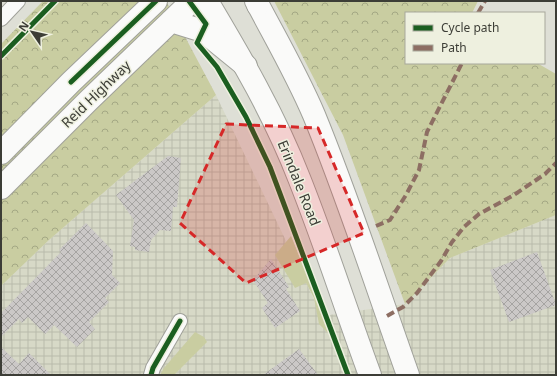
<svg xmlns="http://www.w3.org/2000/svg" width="557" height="376" viewBox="0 0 557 376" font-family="'Noto Sans',sans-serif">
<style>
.industrial{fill:url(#industrial-grid)}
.grass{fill:#c9cda1}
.forest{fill:url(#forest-crowns)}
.building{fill:url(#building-cross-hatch)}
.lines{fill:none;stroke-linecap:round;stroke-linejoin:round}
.street-casing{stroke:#a0a19a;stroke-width:16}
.primary-casing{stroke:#a0a19a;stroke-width:24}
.highway-casing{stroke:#a0a19a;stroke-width:24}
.street{stroke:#fafaf9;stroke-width:14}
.primary{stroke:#fafaf9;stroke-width:22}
.highway{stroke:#fafaf9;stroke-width:22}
.quiet{stroke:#8d6e63;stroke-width:4;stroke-dasharray:8 4;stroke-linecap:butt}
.cycleway-casing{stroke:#eef0df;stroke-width:8}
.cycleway{stroke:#1b5e20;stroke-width:5}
.marked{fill:#d62828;fill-opacity:0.2;stroke:#d62828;stroke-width:3;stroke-dasharray:8 5;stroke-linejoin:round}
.labels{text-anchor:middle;stroke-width:3;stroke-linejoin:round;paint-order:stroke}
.street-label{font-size:14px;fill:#3c3d36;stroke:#eef0df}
</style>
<defs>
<pattern id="industrial-grid" width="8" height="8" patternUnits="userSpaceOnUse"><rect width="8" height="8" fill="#d7d9c7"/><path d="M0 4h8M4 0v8" fill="none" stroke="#b9bbac"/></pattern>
<pattern id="forest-crowns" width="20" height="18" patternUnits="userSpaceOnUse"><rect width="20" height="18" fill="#c9cda1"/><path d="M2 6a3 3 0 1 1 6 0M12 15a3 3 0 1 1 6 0" fill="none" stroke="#a4a884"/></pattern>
<pattern id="building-cross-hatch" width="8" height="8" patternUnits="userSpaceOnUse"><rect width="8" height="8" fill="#cbc8c7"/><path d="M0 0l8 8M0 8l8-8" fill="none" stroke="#a6a4a2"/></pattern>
</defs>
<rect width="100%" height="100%" fill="#dedfd6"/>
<path class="industrial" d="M216,95l106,221 83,-12 45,-46 106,-43v160h-555v-89l48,-46z"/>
<path class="grass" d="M291,236l40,96 -3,1 -9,-9 -5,-26 -8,-15 -11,5 -20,-33z
M195,332l9,5 3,5 -33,33h-14l4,-7z"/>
<path class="forest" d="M43,1h123l50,94 -167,145 -48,46v-242z
M274,1h204l-6,12h-66v50h131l19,11v141l-106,43 -45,46 -62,-169z"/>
<path class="building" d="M168,156l13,2 -4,49h-4l-2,24 -11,-1 -9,10 -2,12 -14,-2v-3l-5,-1 4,-26 -18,-25z
M86,223l27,28 -1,24 8,8 -15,15 4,4 -20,20 6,7 -18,18 -23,-22 -9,9 -17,-17 -6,6 -3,-4 -18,18v-24l60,-61 -2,-2z
M537,252l19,53 -47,17 -19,-52z
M271,259l18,28 -3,2 14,22 -25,17 -13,-20 6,-5 -15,-23z
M1,347l18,17 10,-11 22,22h-50z
M299,349l19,26h-55z"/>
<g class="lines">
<g class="street-casing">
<path id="street" d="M1,19l17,-18
M151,375l2,-7 27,-47"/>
</g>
<g class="primary-casing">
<path id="primary" d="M207,1c34,57 68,115 92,177 26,65 47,132 71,197
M256,1c20,38 41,74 58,114 35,85 63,173 94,260"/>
</g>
<g class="highway-casing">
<path id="highway" d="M257,1l1,4
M171,21l32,10 43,35
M1,153l70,-71 85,-81
M1,188l88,-88 103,-99"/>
</g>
<use href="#street" class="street"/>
<use href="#primary" class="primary"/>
<use href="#highway" class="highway"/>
<path class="quiet" d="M478,13l7,-12
M376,226l14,-6 16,-25 13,-25 8,-38 35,-69
M387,316l16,-9 14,-14 24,-32 11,-19 12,-15 15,-13 35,-19 31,-21 11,-11"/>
<g class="cycleway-casing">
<path id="cycleway" d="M189,1l17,23 -9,19 20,24 29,50 24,50 78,208
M1,56l54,-55
M71,82l85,-81
M151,375l2,-7 27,-47"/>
</g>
<use href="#cycleway" class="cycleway"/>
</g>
<path class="marked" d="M226,124l92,4 46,105 -118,50 -66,-60z"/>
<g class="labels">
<g class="street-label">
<text transform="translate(96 94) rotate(-44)" y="5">Reid Highway</text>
<text transform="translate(299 183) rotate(68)" y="5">Erindale Road</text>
</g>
</g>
<rect width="557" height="376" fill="none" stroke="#3c3d36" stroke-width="4"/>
<rect x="405" y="12" width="140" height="52" fill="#eef0df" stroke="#a7a89b"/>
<rect x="413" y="25" width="20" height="6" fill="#1b5e20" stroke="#a7a89b"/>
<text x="441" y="32" font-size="12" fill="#3c3d36">Cycle path</text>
<rect x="413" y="45" width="20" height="6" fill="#8d6e63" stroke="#a7a89b"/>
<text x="441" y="52" font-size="12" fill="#3c3d36">Path</text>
<g transform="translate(32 32) rotate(304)" stroke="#eef0df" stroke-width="3" paint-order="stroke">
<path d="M0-3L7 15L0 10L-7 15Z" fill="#3c3d36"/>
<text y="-6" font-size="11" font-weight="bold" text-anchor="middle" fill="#3c3d36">N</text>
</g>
</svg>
